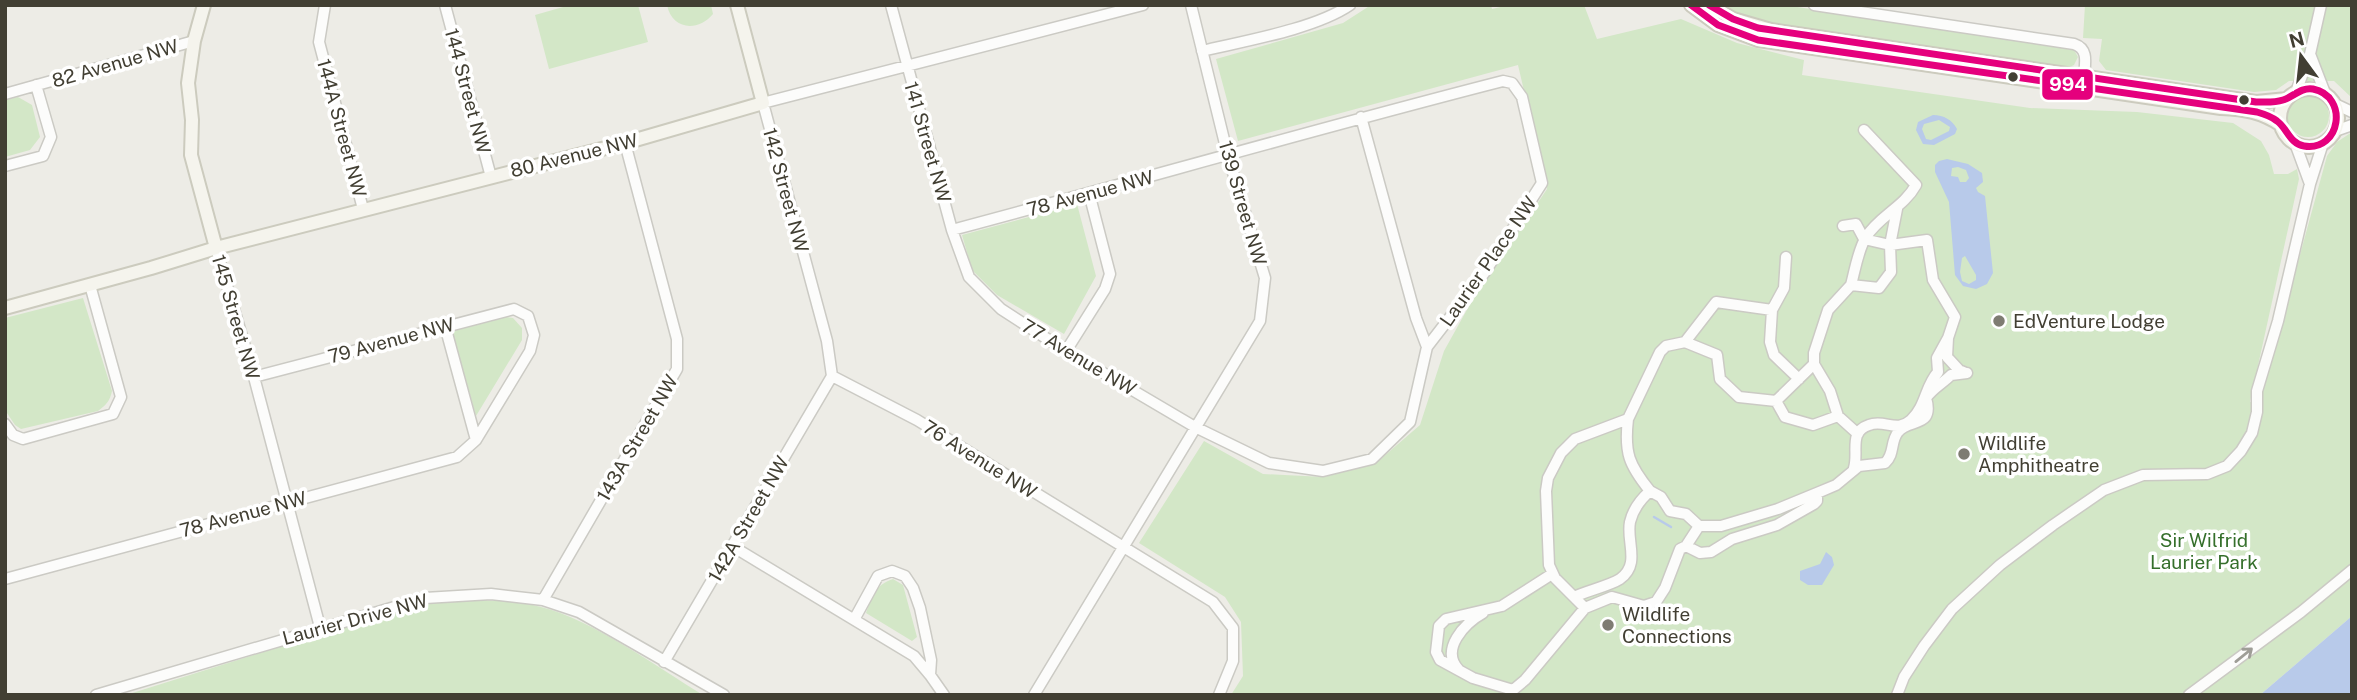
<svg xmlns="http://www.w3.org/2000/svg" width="2357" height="700" viewBox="0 0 2357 700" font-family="'Public Sans',sans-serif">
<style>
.green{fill:#d3e7c7}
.water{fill:#b8caea;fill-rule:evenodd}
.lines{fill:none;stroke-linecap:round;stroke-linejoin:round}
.stream{stroke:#b8caea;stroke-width:2.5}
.street-casing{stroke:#cbcac4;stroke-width:13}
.secondary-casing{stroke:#cccbbe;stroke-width:16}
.street{stroke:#fcfcfb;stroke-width:10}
.secondary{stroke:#f5f4ed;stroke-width:12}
.bus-1-casing{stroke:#fff;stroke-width:12}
.bus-1{stroke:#e5007d;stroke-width:7}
.oneway{stroke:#9f9e97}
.bus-dot{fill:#423f33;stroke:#fff;stroke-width:2.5}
.poi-dot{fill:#7e7c72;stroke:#fff;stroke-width:2.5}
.labels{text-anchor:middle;stroke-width:7;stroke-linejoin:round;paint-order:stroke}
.street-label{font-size:19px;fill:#423f33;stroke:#fff}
.poi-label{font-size:19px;fill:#423f33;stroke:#fff;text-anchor:start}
.park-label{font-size:19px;fill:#356f2b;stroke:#fff}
.line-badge{stroke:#fff;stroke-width:2.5}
.badge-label{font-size:19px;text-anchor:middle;font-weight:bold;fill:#fff}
</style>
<rect width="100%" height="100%" fill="#edece6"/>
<path class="green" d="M570,5h68l10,37 -99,27 -14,-54z
M667,5h44l2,9c-15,18 -41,16 -46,-9z
M1371,5h120l1,4 17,-4h75l13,34 84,-20 56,24 67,17 -2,15 228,33 107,4 96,11 28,18 8,14 5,19h14l9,-5 2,10 -49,223 10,-1 67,-245 10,-14 15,-10v484l-92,79h-1029l12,-19 -2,-54 -16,-25 -86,-54 65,-102 59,33 61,3 51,-13 45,-39 24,-74 25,-45 78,-117 -29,-124 -280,76 -22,-82 127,-36z
M1718,5h66l286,43 4,2 4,7 -4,8 -9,4 -304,-46z
M2085,5h267v93l-18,-17h-45l-13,9 -22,2 -148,-22 -7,-9 3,-22 -19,-1z
M2287 116a21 21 0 1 1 42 0a21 21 0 1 1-42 0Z
M18,97l14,8 8,32 -10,13 -25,7v-57z
M1077,204l19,72 -32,58 -67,-39 -25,-25 -10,-35z
M83,298l29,93c-2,10 -6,14 -14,20l-77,18 -6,-4 -10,-15v-92z
M506,317l7,1 9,10v12l-46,76 -24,-86z
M893,579l10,6 14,52 -5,4 -46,-28c6,-16 9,-28 27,-34z
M455,600c29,0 58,0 86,7 52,13 116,60 162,88h-577l284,-89z"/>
<path class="water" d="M1933,115c11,0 19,5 24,14l-2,5 -21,11 -11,-1 -7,-14 2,-8zM1939,120l11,7 -1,4 -18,9 -5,-1 -4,-10 2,-5z
M1947,159l21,5 14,9 1,9 -7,6 2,4 7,4 8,77 -6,11 -11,5 -13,-3 -8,-11 -6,-73 -14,-30v-7l4,-4zM1958,167l8,3 3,8 -3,4h-6l-2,-5 -7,-1 1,-8zM1965,256l11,19v5l-7,4 -7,-3 -2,-9 2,-14z
M1826,552l6,5 2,8 -12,20h-14l-8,-5v-9l20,-7z
M2352,616v79h-92z"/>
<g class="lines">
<path class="stream" d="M1654,517l17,10"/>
<g class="street-casing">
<path id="street" d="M325,5l-6,37 44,167
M445,5l46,172
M891,5l61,225 17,47 32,32 65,42 129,76 74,36 54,8 49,-12 38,-37 17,-75 58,-75 57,-89 -20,-86 -10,-14 -9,-2c-184,47 -367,100 -551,149
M1814,5l260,39c15,5 11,19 10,32
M1202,51c42,-10 113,-22 148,-46
M2310,54l15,39
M2296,92l14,-38 11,-49
M5,94l189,-53
M2335,104l17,8
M1361,117l55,201 11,29
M2335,131l17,-6
M2295,143l15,41
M5,166l38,-10 8,-19 -15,-52
M1843,226l13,-2 8,15 26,6 37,-5 6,40 22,37 -7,21
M216,248l38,129 66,250
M1786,257l-2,31 -12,22 -2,32 4,13 25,24
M1851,285c4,-15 7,-35 15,-48 13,-21 38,-30 50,-52l-52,-55
M445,326l31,114
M1685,342l32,13 3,24 19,18 37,4 9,16 28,8 25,-9 20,18
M1066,351l39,-62 5,-15 -21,-81
M832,376l-5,-35 -64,-238 380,-98
M832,376l85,44 296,182 20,26v33l-14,34
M1776,401l38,-37
M1838,416l-8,-25 -16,-27v-11l14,-43 23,-25 28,3 12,-16 -1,-27 7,-36
M1628,419c-4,34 1,46 22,72
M5,424l8,11 10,4 90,-25 8,-17 -31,-112
M1854,468c5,-16 -6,-36 15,-43 15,-6 28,8 42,-5 15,-14 14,-34 27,-48l-1,-14 11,-20 -1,19 12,13 7,3
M1817,493v8l-3,3 -37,21 -45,14 -21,13 -11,1 -14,-7 -6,3 -15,39 -9,14 -12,4 -32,-9 -27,11 -11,-11c12,-6 35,-11 46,-18 21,-15 6,-37 10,-57 3,-13 11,-23 20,-31l11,6 9,14 16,3 13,12h22l57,-17 39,-16 19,-8 23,-19 26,-3c10,-9 5,-21 13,-31 10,-14 37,-3 28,-34 7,-10 16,-14 25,-23l16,-2
M732,546l182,110 16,19
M1686,546l13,-20
M1552,574l-50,32 -56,13 -7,7 -3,26 4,8 33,18 40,12 12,-10 60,-72
M5,579l452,-122 19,-17 54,-89 4,-16 -6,-19 -14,-7 -260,68
M1574,597l-19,-19 -6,-13 -3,-74 2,-13 13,-25 14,-14 53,-20 32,-67 6,-6 19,-4 31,-40 56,8
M543,600l134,-231v-30l-52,-196
M855,618l23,-42 14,-5 13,5 8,12 7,20 11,52 -1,15 14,20
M664,662l168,-286
M1459,670c-20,-20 6,-47 24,-57
M96,695l329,-97 66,-4 52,6 36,12 145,83
M1034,695l226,-374 5,-43 -37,-122 -37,-151
M1897,695l7,-18 20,-31 28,-37 48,-44 53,-40 51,-35 39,-15 64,-1 20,-8 14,-15 11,-18 5,-21v-21l21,-70 32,-137 13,-41
M2189,695l112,-83 51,-42"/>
</g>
<g class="secondary-casing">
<path id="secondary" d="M204,5l-10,36 -6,42 4,37 -1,35 25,93
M1691,5l27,20 40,15 463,68c24,1 41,4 60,17
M1709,5l24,14 38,11 485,72 31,-3
M2280 118a29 29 0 1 1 58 0a29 29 0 1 1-58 0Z
M5,308l146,-40 65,-20 409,-105 138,-40 -26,-98"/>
</g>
<use href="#street" class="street"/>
<use href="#secondary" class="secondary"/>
<g class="bus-1-casing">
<path id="bus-1" d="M1691,5l27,20 40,15 499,72c7,2 14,4 20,9 10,7 13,23 27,25 37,6 45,-50 9,-57 -12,-2 -20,8 -30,11 -9,3 -18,2 -27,2l-498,-74 -25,-9 -24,-14"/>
</g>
<use href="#bus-1" class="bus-1"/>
</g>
<defs><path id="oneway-shaft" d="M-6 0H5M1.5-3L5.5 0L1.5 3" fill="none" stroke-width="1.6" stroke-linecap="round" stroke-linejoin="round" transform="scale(1.75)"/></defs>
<use class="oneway" href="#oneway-shaft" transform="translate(2244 655) rotate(-39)"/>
<g class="bus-dot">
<circle cx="2013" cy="77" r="6"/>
<circle cx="2244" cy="100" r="6"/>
</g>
<g class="poi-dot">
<circle cx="1999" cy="321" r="7"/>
<circle cx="1964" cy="454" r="7"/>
<circle cx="1608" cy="625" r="7"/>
</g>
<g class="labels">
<g class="street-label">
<text transform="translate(115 63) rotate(-16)" y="7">82 Avenue NW</text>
<text transform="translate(468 91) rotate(75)" y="7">144 Street NW</text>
<text transform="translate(342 128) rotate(75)" y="7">144A Street NW</text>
<text transform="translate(928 142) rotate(74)" y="7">141 Street NW</text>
<text transform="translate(574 155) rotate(-14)" y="7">80 Avenue NW</text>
<text transform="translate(786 190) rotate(75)" y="7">142 Street NW</text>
<text transform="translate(1090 193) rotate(-15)" y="7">78 Avenue NW</text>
<text transform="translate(1243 203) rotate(74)" y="7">139 Street NW</text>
<text transform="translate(1488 261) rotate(-55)" y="7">Laurier Place NW</text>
<text transform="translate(236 317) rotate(74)" y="7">145 Street NW</text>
<text transform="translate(391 340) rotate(-15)" y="7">79 Avenue NW</text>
<text transform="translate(1079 357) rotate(31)" y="7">77 Avenue NW</text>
<text transform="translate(637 438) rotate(-60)" y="7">143A Street NW</text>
<text transform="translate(980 459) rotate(32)" y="7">76 Avenue NW</text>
<text transform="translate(243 514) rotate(-15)" y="7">78 Avenue NW</text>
<text transform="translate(748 519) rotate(-60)" y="7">142A Street NW</text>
<text transform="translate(355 619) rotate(-15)" y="7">Laurier Drive NW</text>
</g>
<g class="poi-label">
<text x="2013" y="328">EdVenture Lodge</text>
<text x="1978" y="450">Wildlife<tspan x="1978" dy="22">Amphitheatre</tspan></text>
<text x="1622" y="621">Wildlife<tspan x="1622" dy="22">Connections</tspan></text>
</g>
<g class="park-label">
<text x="2204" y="547">Sir Wilfrid<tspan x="2204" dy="22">Laurier Park</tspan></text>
</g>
</g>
<rect class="line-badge" x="2041" y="68" width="53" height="33" rx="7" fill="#e5007d"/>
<g class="badge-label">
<text x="2068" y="91">994</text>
</g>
<rect width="2357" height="700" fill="none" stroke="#423f33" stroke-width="14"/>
<g transform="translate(2301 56) rotate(345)" stroke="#ffffff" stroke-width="5" paint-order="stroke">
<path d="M0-5L12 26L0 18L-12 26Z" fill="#423f33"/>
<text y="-10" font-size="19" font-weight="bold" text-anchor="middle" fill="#423f33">N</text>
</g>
</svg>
